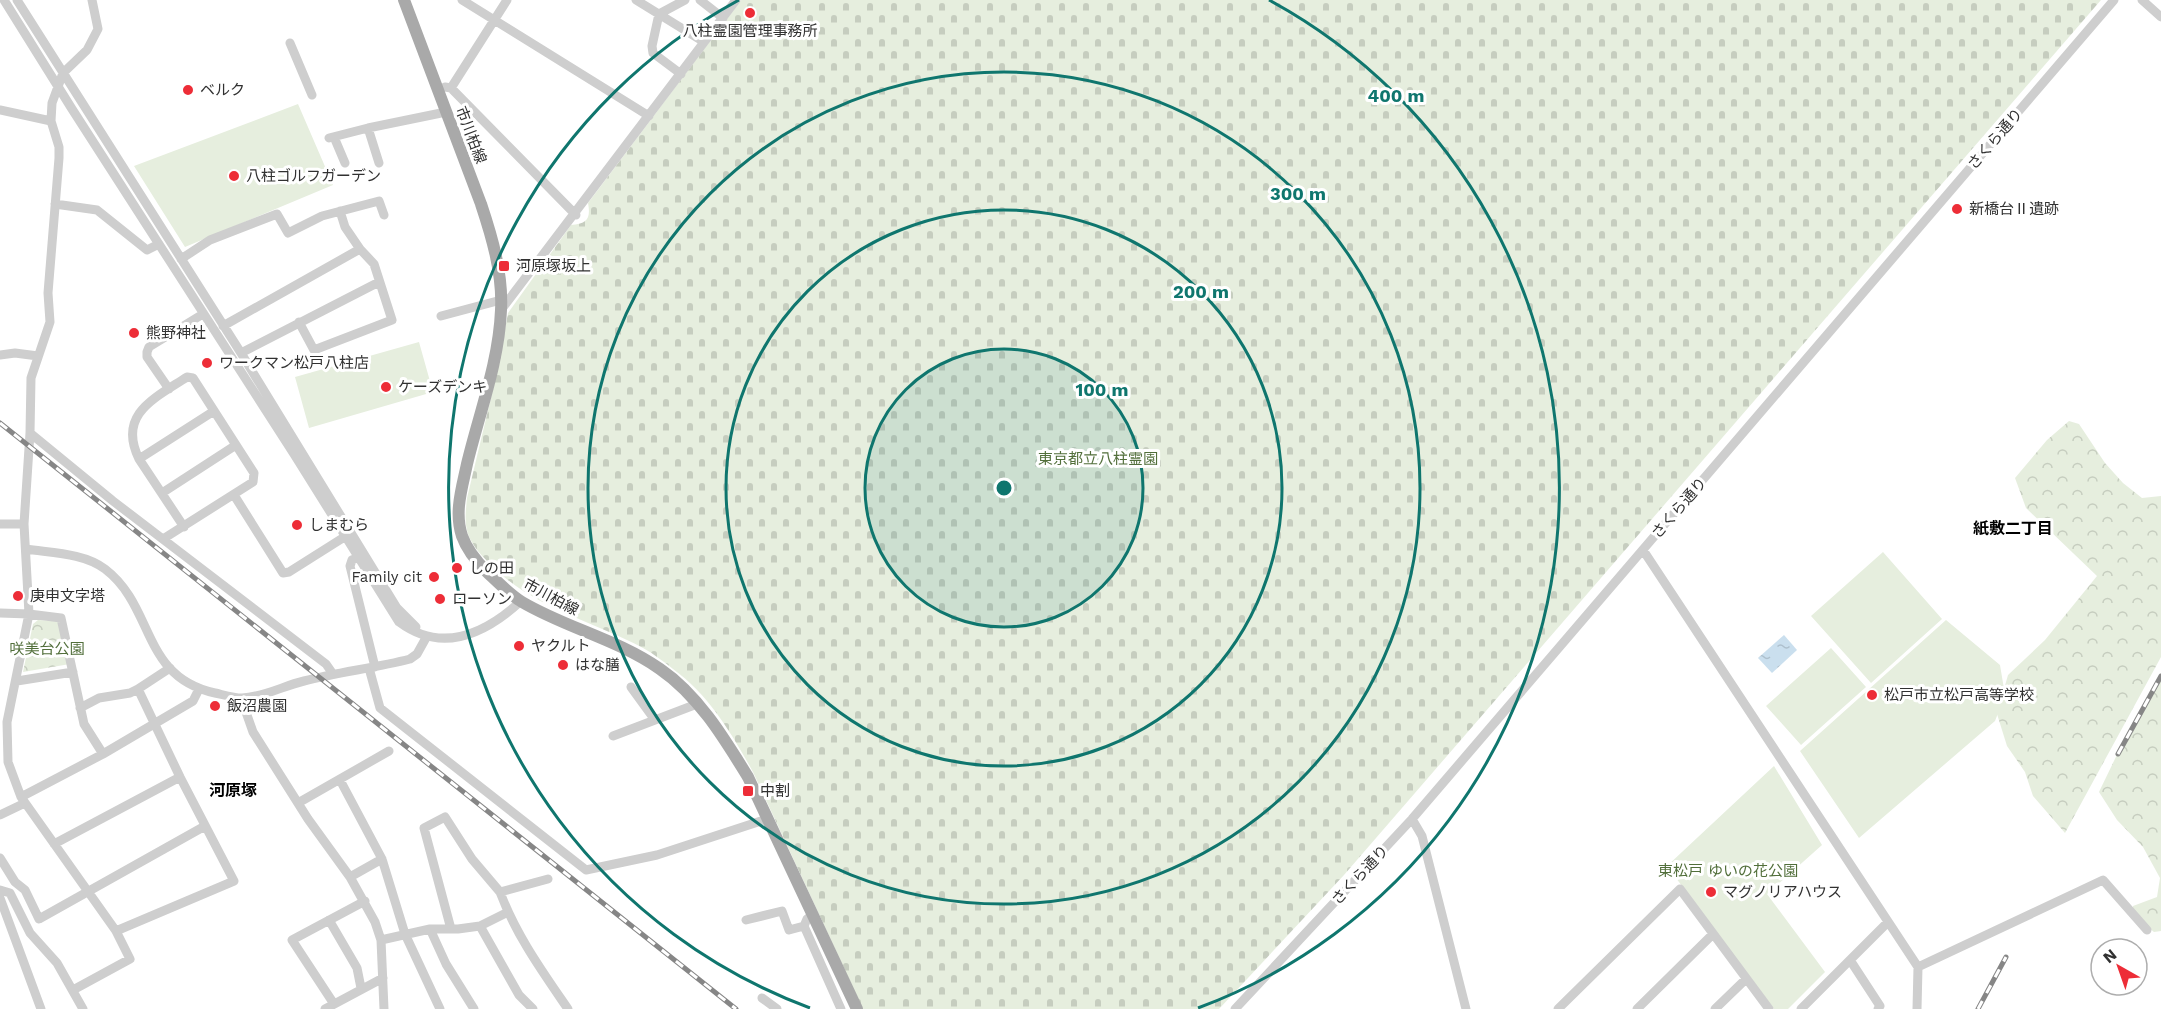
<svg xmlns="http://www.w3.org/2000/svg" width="2161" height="1009" viewBox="0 0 2161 1009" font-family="'Work Sans','Noto Sans JP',sans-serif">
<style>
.green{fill:#e6eede}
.forest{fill:url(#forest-crowns)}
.cemetery{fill:url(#cemetery-stones)}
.water{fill:url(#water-ripples)}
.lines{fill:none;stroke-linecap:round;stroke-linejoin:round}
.minor{stroke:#cecece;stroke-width:9}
.major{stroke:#a9a9a9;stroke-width:12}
.rail-casing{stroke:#868686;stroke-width:5}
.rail{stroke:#fff;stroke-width:3;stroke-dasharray:9;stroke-linecap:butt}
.ring{fill:none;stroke:#0f766e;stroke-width:3}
.poi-dot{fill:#ed2d37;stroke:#fff;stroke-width:2}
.labels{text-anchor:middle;stroke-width:6;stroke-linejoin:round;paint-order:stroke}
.poi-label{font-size:15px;fill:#313131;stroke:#fff;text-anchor:start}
.street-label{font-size:15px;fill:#313131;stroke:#fff}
.park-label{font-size:15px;fill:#526f3b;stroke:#fff}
.neighbourhood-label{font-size:16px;font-weight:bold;fill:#000;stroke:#fff}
.centre{fill:#0f766e;stroke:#fff;stroke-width:3}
.ring-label{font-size:18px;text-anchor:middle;font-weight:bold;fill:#0f766e;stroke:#fff;stroke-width:6;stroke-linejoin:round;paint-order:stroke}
</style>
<defs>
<pattern id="forest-crowns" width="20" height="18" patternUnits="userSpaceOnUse" patternTransform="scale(1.5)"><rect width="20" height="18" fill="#e6eede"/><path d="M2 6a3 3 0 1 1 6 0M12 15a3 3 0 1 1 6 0" fill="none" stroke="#c6cdbf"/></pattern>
<pattern id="cemetery-stones" width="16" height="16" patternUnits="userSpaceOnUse" patternTransform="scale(1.5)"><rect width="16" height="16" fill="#e6eede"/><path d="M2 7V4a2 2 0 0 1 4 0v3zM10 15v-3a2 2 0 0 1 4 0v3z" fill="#c6cdbf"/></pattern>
<pattern id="water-ripples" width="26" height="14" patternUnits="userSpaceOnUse" patternTransform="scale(1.5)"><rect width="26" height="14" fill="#cadfee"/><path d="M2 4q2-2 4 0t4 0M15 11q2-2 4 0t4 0" fill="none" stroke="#aec0cd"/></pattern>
</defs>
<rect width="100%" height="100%" fill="#fff"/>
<path class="green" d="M298,104l35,81 -148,62 -51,-81z
M419,342l14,50 -124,36 -14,-51z
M1883,552l59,67 -71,64 -60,-67z
M1946,620l54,45 5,30 -10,26 -136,117 -59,-87z
M1831,648l35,39 -65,58 -35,-39z
M1774,766l48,79 -55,49 58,78 -37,37h-14l-107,-143z"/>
<path class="forest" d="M2069,421l10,3 26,39 18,20 19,15 19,-2v161l-96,176 -32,-37 -8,-24 -18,-26 -10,-32 11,-39 37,-35 52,-64 -71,-68 -11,-30 32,-38z
M38,620l21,1 11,43 -47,8 10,-48z
M2161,673v258l-7,1 -21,-17v-9l24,-9 3,-19 -17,-31 -26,-27 -18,-28 27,-56z"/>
<path class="cemetery" d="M741,0h1360l-757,875 -125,134h-356l-110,-237c-21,-38 -44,-77 -80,-103 -9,-7 -19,-15 -30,-21 -51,-27 -109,-40 -151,-82 -10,-10 -19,-19 -24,-32 -4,-12 -2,-25 -1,-36l28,-117 13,-68 63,-88c16,-1 20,-6 17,-22z"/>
<path class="water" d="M1784,635l13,15 -25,23 -14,-15z"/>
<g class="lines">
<path class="minor" d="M4,0l68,109 222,345 105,168c43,32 86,12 122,-21
M17,0l224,353 156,255 19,19
M462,0l187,116
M636,0l68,42
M700,0l23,18
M2142,0l19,17
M290,43l22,52
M681,74l-28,-21 -1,-7 7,-32 26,-14
M445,87l6,1 56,-88
M451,88l125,127
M0,110l51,11
M368,128l11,35
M334,137l11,26
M329,138l39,-10 78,-16
M55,204l42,6 50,40 12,-6
M340,211l5,16 15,22
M181,259l29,-19 67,-26 11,19 34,-17 57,-15 5,14
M501,310l235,-310
M441,316l60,-16
M223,326l137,-77 14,15 18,56 -78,30 -15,-28
M241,353l138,-71
M0,355l15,-2 23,3
M169,389l-22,-32v-5l2,-5 54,-33
M30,433l83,68 213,163 7,10
M139,459l75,-48
M162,493l74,-48
M234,495l49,78 6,-1 57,-36
M0,524h24
M163,539l90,-57 1,-9 -61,-95 -6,-1c-32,21 -70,37 -48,82l45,68
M26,549c26,4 58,4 79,20 50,38 36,108 110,124 9,2 19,5 27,5 22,-1 41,-12 62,-17 35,-9 71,-13 106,-22l7,-5 10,-18
M1643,550l275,417 -1,42
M359,557l-7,3 -2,6 25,101
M0,613l29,1 32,4 23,106 19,30 -82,43
M369,668l11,40 206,162 71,-15 110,-36
M17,681l56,-9
M631,687l24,33
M241,698l12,34 55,87 42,58 25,45 6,18 3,69
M80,708l19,-10 31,-5 8,-4 32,-21
M613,736l84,-32
M103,754l90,-53 6,-12
M340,780l42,79 23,75 35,75
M298,803l91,-52
M0,815l25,-12
M1412,819l10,17 44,173
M54,844l126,-67
M0,858l15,24 10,8 14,29 166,-93
M350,877l32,-18
M548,879l-48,13c16,43 42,79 68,117
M0,890l10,3 20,40 27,30 26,46
M0,898l41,111
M329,920l28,48 4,20
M746,920l36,-9 7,19 15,-4 3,-7 5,-4
M480,926l28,-14
M804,926l37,83
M430,929h28l22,-3 39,69 14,14
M451,929l-27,-101 21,-11 27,42 28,33
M116,931l118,-50 -54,-104 -42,-88
M381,940l49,-11 16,35 28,45
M1850,960l30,46 -2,3
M1918,967l185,-87 44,50
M73,990l57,-31 -14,-28 -95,-134 -13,-35 -1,-40 22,-108 -5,-90 6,-91 1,-55 19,-56 -2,-29 11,-135v-11l-8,-26 1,-18 11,-30 24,-23 11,-21 -6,-29
M762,998l15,11
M334,1004l-42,-64 73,-39
M325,1009l58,-31
M1235,1009l177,-190 702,-819
M1558,1009l122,-120 89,120
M1637,1009l76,-75
M1715,1009l31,-30
M1801,1009l87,-87"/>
<path class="major" d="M404,0l77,204c11,33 22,70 20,106 -2,52 -22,104 -34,154 -5,24 -13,48 -5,72 5,14 14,25 25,36 11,10 22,22 35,30 44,26 95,37 138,67 38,26 64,69 88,108l109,232"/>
<g class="rail-casing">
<path id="rail" d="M0,423l736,586
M2118,754l43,-78
M1978,1009l28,-52"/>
</g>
<use href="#rail" class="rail"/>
</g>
<circle cx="1004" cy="488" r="139" fill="#0f766e" fill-opacity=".12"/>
<g class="ring">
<circle cx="1004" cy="488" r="139"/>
<circle cx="1004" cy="488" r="278"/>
<circle cx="1004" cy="488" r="416"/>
<path d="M810 1008A555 555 0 0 1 739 0M1269 0A555 555 0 0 1 1198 1008"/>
</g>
<g class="poi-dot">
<circle cx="750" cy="13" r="6"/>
<circle cx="188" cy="90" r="6"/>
<circle cx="234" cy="176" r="6"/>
<circle cx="1957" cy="209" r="6"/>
<rect x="498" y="260" width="12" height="12" rx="3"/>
<circle cx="134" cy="333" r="6"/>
<circle cx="207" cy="363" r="6"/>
<circle cx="386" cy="387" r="6"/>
<circle cx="297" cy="525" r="6"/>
<circle cx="457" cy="568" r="6"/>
<circle cx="434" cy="577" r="6"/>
<circle cx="18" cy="596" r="6"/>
<circle cx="440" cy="599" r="6"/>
<circle cx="519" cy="646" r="6"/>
<circle cx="563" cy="665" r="6"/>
<circle cx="1872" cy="695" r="6"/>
<circle cx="215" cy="706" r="6"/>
<rect x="742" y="785" width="12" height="12" rx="3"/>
<circle cx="1711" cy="892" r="6"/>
</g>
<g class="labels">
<g class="poi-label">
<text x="750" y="36" text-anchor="middle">八柱霊園管理事務所</text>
<text x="200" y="95">ベルク</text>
<text x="246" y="181">八柱ゴルフガーデン</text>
<text x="1969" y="214">新橋台Ⅱ遺跡</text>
<text x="516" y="271">河原塚坂上</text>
<text x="146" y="338">熊野神社</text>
<text x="219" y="368">ワークマン松戸八柱店</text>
<text x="398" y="392">ケーズデンキ</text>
<text x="309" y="530">しまむら</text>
<text x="469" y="573">しの田</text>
<text x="422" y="582" text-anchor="end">Family cit</text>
<text x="30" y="601">庚申文字塔</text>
<text x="452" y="604">ローソン</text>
<text x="531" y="651">ヤクルト</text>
<text x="575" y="670">はな膳</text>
<text x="1884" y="700">松戸市立松戸高等学校</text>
<text x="227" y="711">飯沼農園</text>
<text x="760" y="796">中割</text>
<text x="1723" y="897">マグノリアハウス</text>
</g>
<g class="street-label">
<text transform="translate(471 135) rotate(69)" y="5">市川柏線</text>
<text transform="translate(1995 139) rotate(-49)" y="5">さくら通り</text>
<text transform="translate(1679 508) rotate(-49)" y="5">さくら通り</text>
<text transform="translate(551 597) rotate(28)" y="5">市川柏線</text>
<text transform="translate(1360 875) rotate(-47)" y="5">さくら通り</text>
</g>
<g class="park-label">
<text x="1098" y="464">東京都立八柱霊園</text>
<text x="47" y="654">咲美台公園</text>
<text x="1728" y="876">東松戸 ゆいの花公園</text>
</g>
<g class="neighbourhood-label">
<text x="2013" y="534">紙敷二丁目</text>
<text x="233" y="796">河原塚</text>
</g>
</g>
<circle cx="1004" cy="488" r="9" class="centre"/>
<g class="ring-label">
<text x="1396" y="102">400 m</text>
<text x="1298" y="200">300 m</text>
<text x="1201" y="298">200 m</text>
<text x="1102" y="396">100 m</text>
</g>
<g transform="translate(2119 967) rotate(320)"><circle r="28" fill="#ffffff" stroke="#adadad" stroke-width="1.5"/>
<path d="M0-4.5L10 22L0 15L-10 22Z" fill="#ed2d37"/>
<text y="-9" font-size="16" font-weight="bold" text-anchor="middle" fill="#313131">N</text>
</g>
</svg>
